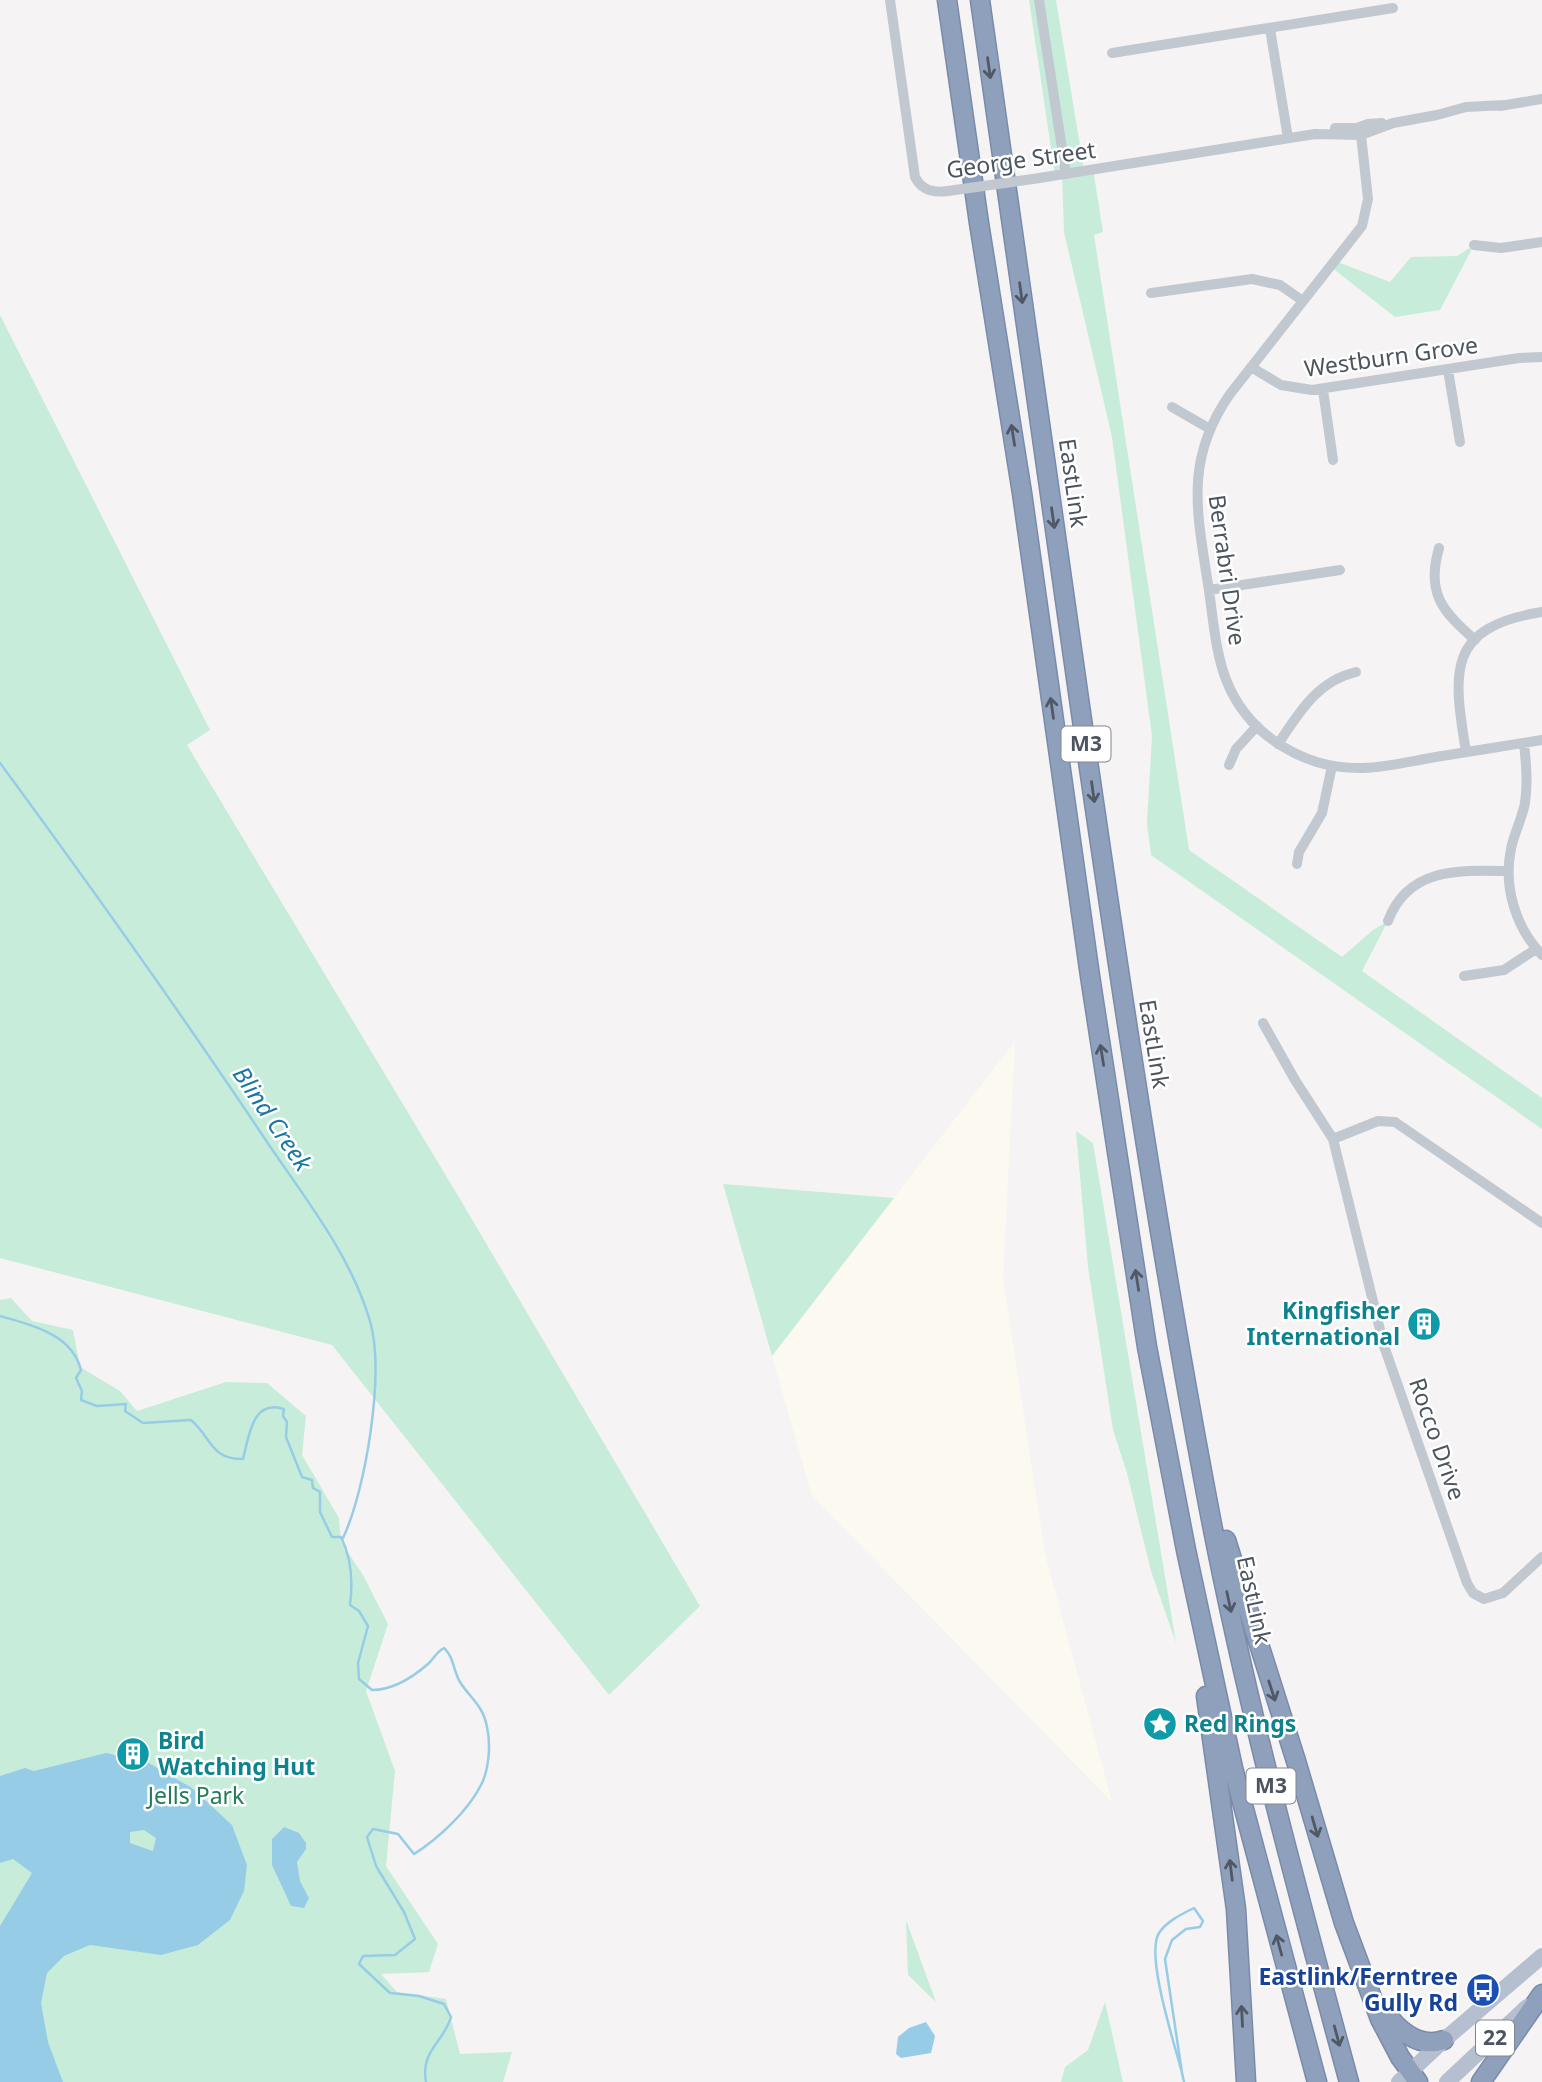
<svg xmlns="http://www.w3.org/2000/svg" width="1542" height="2082" viewBox="0 0 1542 2082" font-family="'Noto Sans',sans-serif">
<style>
.commercial{fill:#fcfaf0}
.green{fill:#c7edda}
.water{fill:#97cce6;fill-rule:evenodd}
.lines{fill:none;stroke-linecap:round;stroke-linejoin:round}
.stream{stroke:#97cce6;stroke-width:2.5}
.motorway-casing{stroke:#7a8ba9;stroke-width:21}
.minor{stroke:#c2c8d0;stroke-width:10}
.primary{stroke:#b5bfcf;stroke-width:16}
.motorway{stroke:#8fa0bd;stroke-width:18}
.minor-bridge{stroke:#c2c8d0;stroke-width:10}
.oneway{stroke:#4f5864}
.labels{text-anchor:middle;stroke-width:5;stroke-linejoin:round;paint-order:stroke}
.shield{fill:#fff;stroke:#82878f;stroke-width:2}
.shield-label{font-size:21px;font-weight:bold;fill:#4c545f}
.street-label{font-size:23px;fill:#4c545f;stroke:#fff}
.culture-label{font-size:23px;font-weight:bold;fill:#0d838f;stroke:#fff;text-anchor:start}
.park-label{font-size:23px;fill:#207d5a;stroke:#fff}
.transit-label{font-size:23px;font-weight:bold;fill:#164399;stroke:#fff;text-anchor:end}
.water-label{font-size:24px;font-style:italic;fill:#1877a6;stroke:#fff}
</style>
<rect width="100%" height="100%" fill="#f5f3f3"/>
<path class="commercial" d="M1015,1041l-12,237 42,276 67,248 -300,-306 -40,-140z"/>
<path class="green" d="M1029,0h27l28,170 9,-1 10,63 -9,3 95,615 153,107 31,-27 15,-9 -26,50 180,127v31l-391,-274 -4,-32 5,-87 -40,-299 -48,-205 -2,-57h-7z
M1474,245l-34,65 -45,7 -64,-50 4,-6 55,21 21,-25 46,-1z
M0,315l210,415 -23,15 270,449 243,412 -91,89 -277,-350 -332,-87z
M1076,1131l17,12 83,500 -25,-72 -24,-98 -14,-43 -25,-163z
M723,1184l171,14 -122,158z
M11,1298l21,23 41,9 7,37 40,24 17,20 89,-29 41,1 39,33 -4,39 37,63 2,24 22,33 25,49 -22,67 29,80 -9,95 52,78 -9,28 -48,2 16,18 49,7 14,55 52,-2 -9,30h-503v-782z
M906,1921v-1l30,82 -28,-27z
M1105,2002l18,80h-62l4,-15 23,-17z"/>
<path class="water" d="M106,1753l41,9 45,26 40,37 15,40 -3,26 -14,29 -32,25 -37,10 -71,-10 -26,11 -17,17 -6,30 7,39 15,40h-63v-156l32,-53 -19,-14 -13,4v-87l25,-8 9,3zM144,1830l12,8 -3,13 -23,-8v-11z
M284,1827l15,6 7,10v6l-9,13 3,19 9,17 -5,10 -13,-2 -19,-41v-26z
M926,2022l9,14 -4,17 -30,5 -5,-4 2,-17 11,-9z"/>
<g class="lines">
<path class="stream" d="M0,763c89,121 176,243 259,367 40,61 90,120 111,191 15,52 -4,168 -27,217
M0,1316c32,9 72,18 81,54l-5,8 6,13 -1,9 16,6 29,-2 -1,7 18,12 48,-3c21,18 19,39 52,39 6,-23 9,-60 41,-50l-1,7 4,6 -1,15 16,40 10,3 1,8 7,4v20l12,25h9c11,22 12,45 9,68l9,6 9,15 -10,37 1,16 13,11c20,0 41,-13 56,-26 6,-5 8,-12 16,-16 10,9 9,22 16,34 10,16 23,23 27,45 4,17 2,43 -6,58 -13,26 -43,54 -67,69l-16,-20 -25,-5 -6,8 9,29 28,46 11,27 -20,16 -32,1 -4,8 31,29 29,3 25,8 7,13c-7,25 -31,34 -25,65
M1182,2073l-17,-114 7,-19 14,-11 14,-2 3,-6 -9,-13c-12,6 -27,13 -35,25 -14,22 16,112 23,140l2,9"/>
<g class="motorway-casing">
<path id="motorway" d="M947,0l32,223 43,270 68,483 57,371 39,203 47,218 84,314
M980,0c33,235 66,470 100,706 38,263 77,526 126,787 37,199 90,394 143,589
M1226,1540l70,221 48,162 36,96 20,38 18,25
M1206,1696l30,213 10,173
M1383,2008c13,21 35,41 61,32
M1481,2082l61,-88"/>
</g>
<path class="minor" d="M890,0l25,177c7,14 19,16 33,14
M1039,0l27,174
M1270,29l18,109
M1112,53l281,-45
M1500,106l42,-7
M1335,128h22l11,-4 14,-1
M1357,128l4,7 7,64 -6,27 -132,168c-44,63 -34,113 -23,184 6,34 7,72 20,104 22,54 79,88 136,86 26,-1 53,-8 79,-12 33,-5 67,-11 100,-16
M1033,179l282,-45 46,1 32,-12 44,-8 29,-8 39,-2
M1474,245l27,3 41,-6
M1151,293l101,-14 28,6 23,16
M1251,367l30,18 31,5 207,-32 23,-1
M1448,370l12,72
M1323,390l10,70
M1172,407l38,22
M1439,548c-13,45 3,63 36,92
M1209,590l131,-20
M1524,743c2,20 4,39 1,60 -3,16 -11,30 -14,46 -8,38 5,79 31,106
M1278,744c21,-31 39,-63 78,-72
M1466,752c-13,-80 -20,-125 76,-140
M1229,765l7,-16 21,-23
M1297,864l2,-12 23,-39 10,-47
M1388,921c20,-54 72,-51 120,-50
M1464,976l40,-6 32,-21
M1263,1023l32,57 38,59 51,207 83,237 6,10 11,6 19,-6 39,-36
M1333,1139l45,-18 17,1 147,101"/>
<path class="primary" d="M1399,2082l45,-42 98,-84
M1447,2082l80,-75"/>
<use href="#motorway" class="motorway"/>
<path class="minor-bridge" d="M948,191l85,-12"/>
</g>
<defs><path id="oneway-shaft" d="M-6 0H5M1.5-3L5.5 0L1.5 3" fill="none" stroke-width="1.6" stroke-linecap="round" stroke-linejoin="round" transform="scale(1.75)"/></defs>
<g class="oneway">
<use href="#oneway-shaft" transform="translate(989 68) rotate(82)"/>
<use href="#oneway-shaft" transform="translate(1021 293) rotate(82)"/>
<use href="#oneway-shaft" transform="translate(1013 435) rotate(-99)"/>
<use href="#oneway-shaft" transform="translate(1053 518) rotate(82)"/>
<use href="#oneway-shaft" transform="translate(1052 708) rotate(-98)"/>
<use href="#oneway-shaft" transform="translate(1093 792) rotate(82)"/>
<use href="#oneway-shaft" transform="translate(1102 1055) rotate(-99)"/>
<use href="#oneway-shaft" transform="translate(1137 1280) rotate(-99)"/>
<use href="#oneway-shaft" transform="translate(1229 1602) rotate(78)"/>
<use href="#oneway-shaft" transform="translate(1272 1691) rotate(72)"/>
<use href="#oneway-shaft" transform="translate(1315 1827) rotate(74)"/>
<use href="#oneway-shaft" transform="translate(1231 1870) rotate(-97)"/>
<use href="#oneway-shaft" transform="translate(1279 1945) rotate(-105)"/>
<use href="#oneway-shaft" transform="translate(1242 2016) rotate(-93)"/>
<use href="#oneway-shaft" transform="translate(1337 2036) rotate(75)"/>
</g>
<defs>
<g id="building-disc" transform="scale(1.75)"><circle r="9.5" fill="#0f9aa8" stroke="#fff"/><path d="M-4-6H4V6H1V3H-1V6H-4ZM-2.5-4.3h1.7v1.8h-1.7ZM.8-4.3h1.7v1.8H.8ZM-2.5-1h1.7V.8h-1.7ZM.8-1h1.7V.8H.8Z" fill="#fff"/></g>
<g id="sight-disc" transform="scale(1.75)"><circle r="9.5" fill="#0f9aa8" stroke="#fff"/><path d="M0-6L1.8-2.2L6-1.7L2.9 1.2L3.7 5.4L0 3.3L-3.7 5.4L-2.9 1.2L-6-1.7L-1.8-2.2Z" fill="#fff"/></g>
<g id="bus-disc" transform="scale(1.75)"><circle r="9.5" fill="#1a4fb4" stroke="#fff"/><path d="M-5-6H5V4H4V6H2V4H-2V6H-4V4H-5ZM-3.5-4V0h7V-4ZM-3.5 1.2v1.5H-2V1.2ZM2 1.2v1.5H3.5V1.2Z" fill="#fff"/></g>
</defs>
<g fill-rule="evenodd">
<use href="#building-disc" x="1424" y="1324"/>
<use href="#sight-disc" x="1160" y="1724"/>
<use href="#building-disc" x="133" y="1754"/>
<use href="#bus-disc" x="1483" y="1990"/>
</g>
<g class="labels">
<g class="shield">
<rect x="1061.5" y="726.5" width="49" height="35" rx="5"/>
<rect x="1246.5" y="1768.5" width="49" height="35" rx="5"/>
<rect x="1476" y="2020.5" width="38" height="35" rx="5"/>
</g>
<g class="shield-label">
<text x="1086" y="751">M3</text>
<text x="1271" y="1793">M3</text>
<text x="1495" y="2045">22</text>
</g>
<g class="street-label">
<text transform="translate(1021 160) rotate(-8)" y="8">George Street</text>
<text transform="translate(1391 357) rotate(-8)" y="8">Westburn Grove</text>
<text transform="translate(1073 483) rotate(82)" y="8">EastLink</text>
<text transform="translate(1227 570) rotate(82)" y="8">Berrabri Drive</text>
<text transform="translate(1154 1044) rotate(81)" y="8">EastLink</text>
<text transform="translate(1437 1439) rotate(71)" y="8">Rocco Drive</text>
<text transform="translate(1254 1600) rotate(78)" y="8">EastLink</text>
</g>
<g class="culture-label">
<text x="1400" y="1319" text-anchor="end">Kingfisher<tspan x="1400" dy="26">International</tspan></text>
<text x="1184" y="1732">Red Rings</text>
<text x="158" y="1749">Bird<tspan x="158" dy="26">Watching Hut</tspan></text>
</g>
<g class="park-label">
<text x="196" y="1804">Jells Park</text>
</g>
<g class="transit-label">
<text x="1458" y="1985">Eastlink/Ferntree<tspan x="1458" dy="26">Gully Rd</tspan></text>
</g>
<g class="water-label">
<text transform="translate(272 1119) rotate(56)" y="8">Blind Creek</text>
</g>
</g>
</svg>
